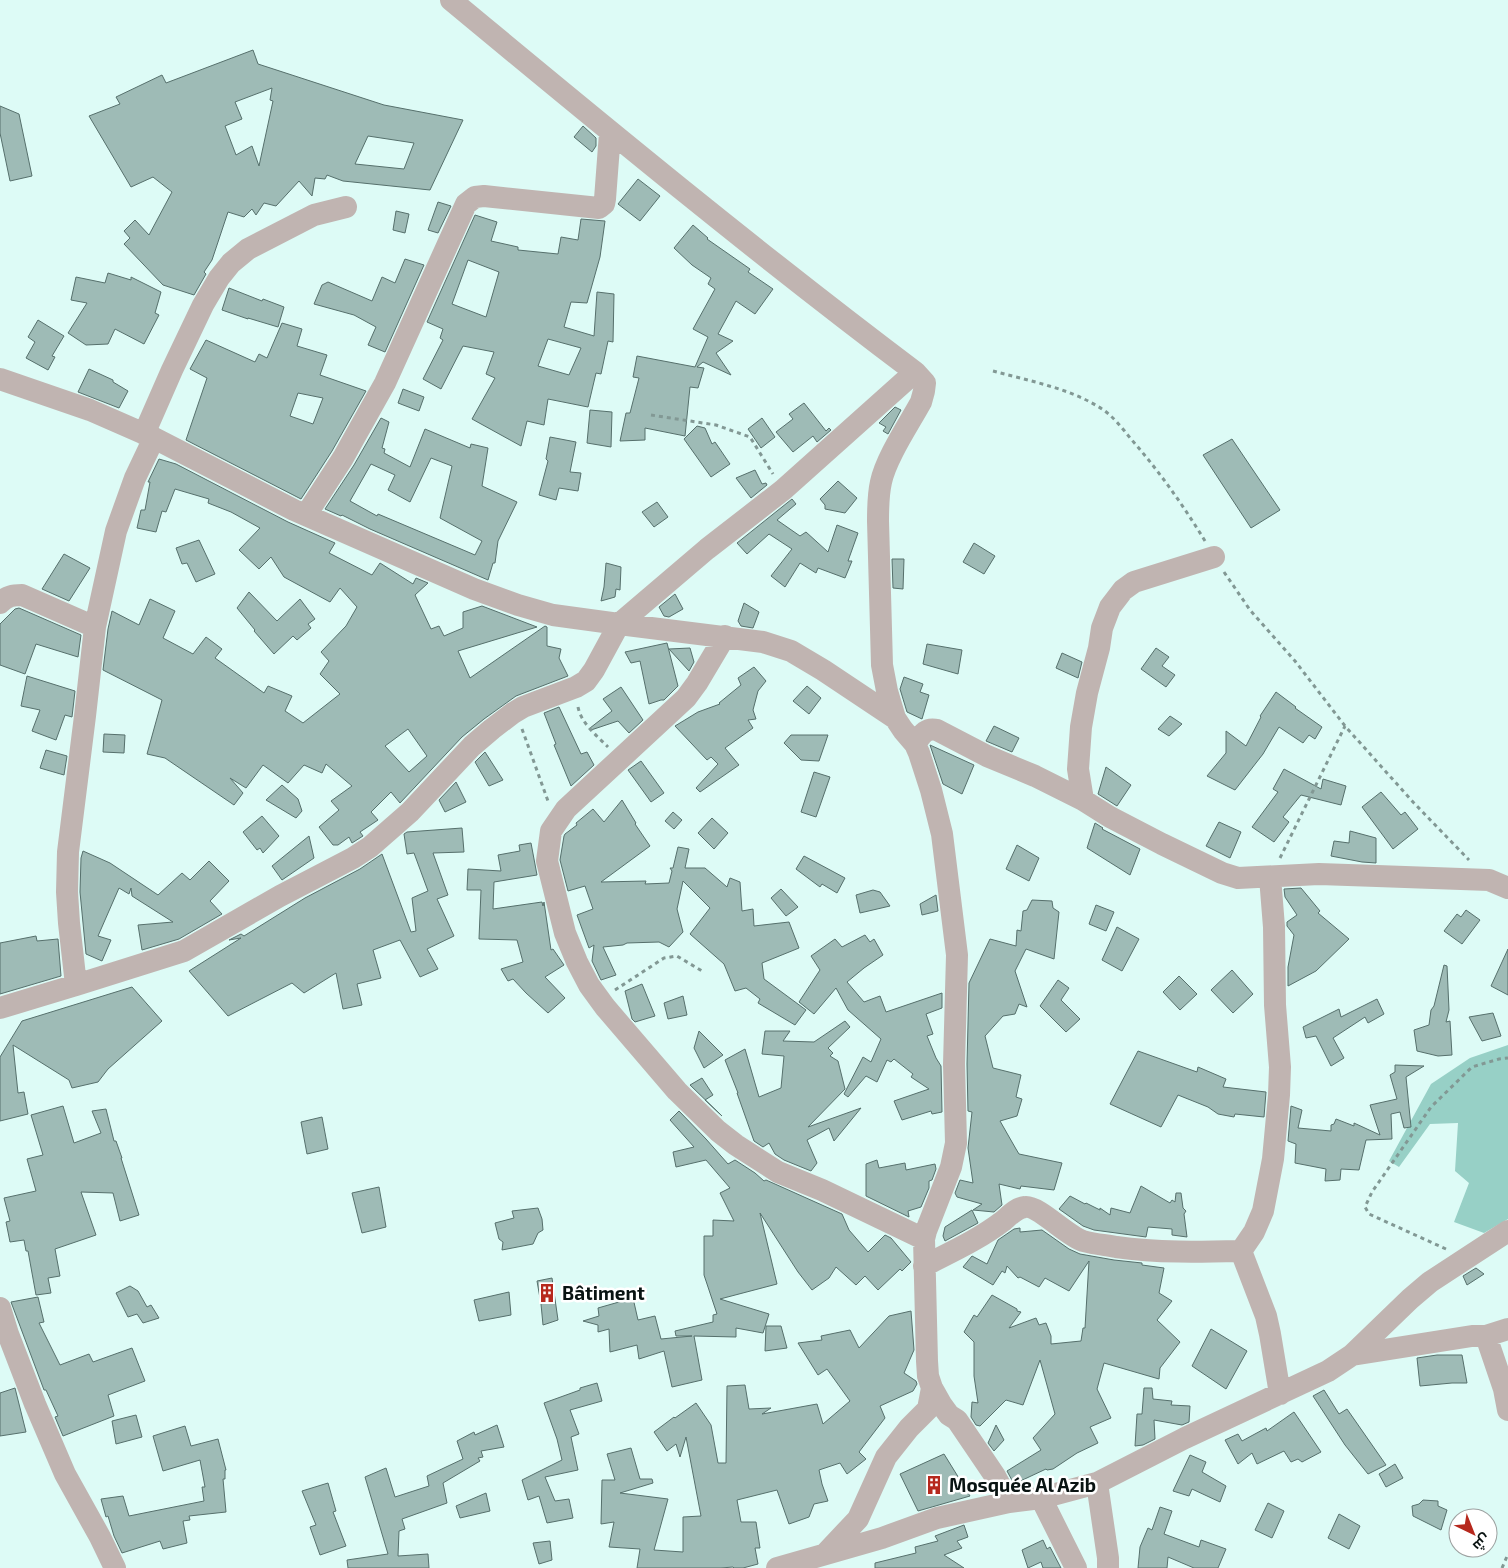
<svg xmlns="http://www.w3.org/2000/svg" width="1508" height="1568" viewBox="0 0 1508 1568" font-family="'Exo 2',Cairo,sans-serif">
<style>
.green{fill:#97d0c6}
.building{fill:#9ebbb6;stroke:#56706c;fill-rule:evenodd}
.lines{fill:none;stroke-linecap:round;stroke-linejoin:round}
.path{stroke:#829894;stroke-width:3;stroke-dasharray:4 4;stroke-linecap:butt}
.minor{stroke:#c0b4b1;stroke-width:22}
.labels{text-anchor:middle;stroke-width:5;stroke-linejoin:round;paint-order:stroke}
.poi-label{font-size:19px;font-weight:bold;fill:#091312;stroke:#fff;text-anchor:start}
</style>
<rect width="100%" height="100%" fill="#ddfbf6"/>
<path class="green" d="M1508,1045v174l-24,14 -30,-11 15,-39 -14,-12 3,-48 -28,1 -31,43 -10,-6 42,-77 39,-26z"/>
<path class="building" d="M253,50l5,14 126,41 79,15 -33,70 -87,-9 -16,-6 -2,4 -10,-1 -3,18 -13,-15 -23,25 -12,-3 -8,12 -4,-6 -8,8 -16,-5 -16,48 -8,12 2,2 -12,21 -31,-10 -39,-41 6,-6 -6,-7 11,-11 14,15 23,-43 -19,-15 -22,10 -42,-71 31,-12 -4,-7 46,-22 4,8zM272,88l-2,12 3,1 -14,65 -7,-20 -16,9 -11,-29 17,-7 -7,-17zM368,136l46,7 -10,26 -49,-5z
M0,106l19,8 13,62 -22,5 -10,-48z
M583,126l13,12v8l-4,6 -18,-15z
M638,179l22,17 -20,25 -22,-17z
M438,202l13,4 -13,27 -10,-3z
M396,211l13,3 -4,19 -12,-3z
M475,215l22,7 -6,19 27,6v3l40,4 3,-17 17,3 3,-21 24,2 -5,36 -13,46 -16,-1 -7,25 30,9 3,-44 17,2 -1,48 -5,-1 -7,33 -5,-1 -8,34 -40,-8 -4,26 -17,-4 -6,25 -49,-27 23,-41 -9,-4 8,-22 -31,-6 -22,43 -18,-10 20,-39 -3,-2 3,-9 -16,-7zM468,260l31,12 -13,45 -34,-13zM548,339l33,9 -12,27 -31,-9z
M693,225l15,13 -1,1 43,30 -2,3 25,17 -18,25 -19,-13 -18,33 15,7 -17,12 15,22 -28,-13 -6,5 7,1 -6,20 -8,-1 -5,49 -40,-8v12l-25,1 6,-28h4l9,-35 -6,-1 4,-21 58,11 13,-30 -15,-8 22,-40 -7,-5 3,-6 -19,-13 -18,-17z
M405,259l19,6 -39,87 -17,-7 8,-18 -22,-12 -40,-11 8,-19 6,-3 44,19 10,-24 13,6z
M108,273l23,7v-3l30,15 -6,21 4,2 -15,29 -29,-15 -7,15 -22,1 -18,-12 19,-30 -16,-3 5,-23 29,6z
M229,288l33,13 1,-2 21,8 -6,20 -30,-9v1l-26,-9z
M38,320l26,16 -12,20 3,1 -7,13 -22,-12 9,-16 -7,-5z
M282,323l20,6 -5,17 30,9 -7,20 46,16 -34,60 -31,48 -115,-59 21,-62 -17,-9 16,-29 49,22 4,-8 8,4zM298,393l25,5 -10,26 -23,-8z
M89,369l24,11v2l15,9 -9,17 -41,-16z
M403,389l21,8 -5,14 -21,-8z
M804,403l22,28 3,-3 2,2 -14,12 -4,-6 -20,16 -17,-20 17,-13 -4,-5z
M895,407l6,3 -13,24 -5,-3 3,-4 -7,-4z
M590,410l22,2 -1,35 -24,-4z
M381,418l8,4 -7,26 3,1 -1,4 26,14 15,-38 45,19 1,-4 17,4 -6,38 35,16 -19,39 -3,22h-2l-5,17 -118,-51 -28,-14 -1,1 -16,-7 29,-44zM431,458l21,8 -12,52 42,23 -7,14 -97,-41 -1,2 -27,-15 21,-37 24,11 -7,15 22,12z
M762,418l13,19 -14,11 -13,-19z
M697,426l8,2 7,16 3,-2 15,22 -19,13 -27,-38z
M550,437l26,5 -6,30 11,1 -3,18 -19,-3 -3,12 -17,-5 9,-34 -2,-2z
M1232,439l48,71 -29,18 -48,-73z
M159,459l17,5 112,58 47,21 -6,10 43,22 8,-12 33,21 3,-6 12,5 -13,12 16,34 8,-3 5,10 19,-8v-16l19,-6 55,21 -79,24 12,27 75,-52 2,1v19l14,3 -2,9 9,18 -52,20 -32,23 -22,18 -62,66 -9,-11 -20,20 7,8 -18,12 3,4 -11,7 -3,-6 -11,8h-5l-14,-18 20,-17 -8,-9 21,-15 -26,-22 -4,9 -18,-8 -16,18 -25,-18 -17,23 -16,-10 13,15 -9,12 -69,-47 -18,-4 15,-54 -59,-30 5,-41 4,-18 27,14 11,-26 25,12 -12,27 30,16 13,-17 16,12 -7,9 49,35 4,-7 24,10 -7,15 18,12 37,-29 -20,-20 9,-13 -8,-9 25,-26 11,-19 -17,-19 -10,14 -46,-25 -13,-20 -12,12 -20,-19 21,-22 -29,-16 -23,-9 1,-4 -34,-10 -9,23 -4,-1 -6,21 -19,-4 4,-18h4l5,-28h-2zM408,729l19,27 -18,16 -24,-26z
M755,470l7,14 4,-1 1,2 -16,13 -15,-20z
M838,481l19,17 -12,15 -20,-4v-4l-5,-6z
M792,499l4,5 -19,16 23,16 6,-4 22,20 9,-27 21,8 -10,28h4l-7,17 -27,-10 -2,5 -16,-10 -15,24 -14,-11 21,-27 -23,-15 -22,20 -10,-11z
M657,502l11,15 -14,10 -12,-15z
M199,540l16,34 -19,8 -9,-19 -5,1 -6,-16z
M974,543l21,13 -11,18 -21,-12z
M64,554l26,14 -21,33 -27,-12z
M892,559h12l-1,30 -10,-1z
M606,563l15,4 -1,23 -4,-1 -1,8 -14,4 3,-14z
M249,592l28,29 23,-22 15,20 -7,5 3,4 -14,12 -4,-4 -19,18 -20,-23 1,-1 -18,-22z
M675,594l8,15 -14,8 -5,-1 -5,-9z
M744,603l15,9 -6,16 -12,-2 -3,-5z
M19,608l62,27 -3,22 -42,-13 -11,30 -25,-9v-41l15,-15z
M667,643l11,43 -14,14h-3l-12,4 -9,-43 -9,2 -6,-11z
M927,644l35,6 -4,24 -35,-10z
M690,648l4,14 -5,9 -20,-22z
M1156,648l13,9 -7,9 13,9 -9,12 -25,-18z
M1062,653l20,9 -4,16 -22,-10z
M754,667l12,14 -8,10 -5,19 3,9 -8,1 5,8 -28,20 14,17 -39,27 -4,-4 22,-24 -7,-7 -4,3 -32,-34 23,-14 22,-8 -1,-1 22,-18 -3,-7z
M27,676l48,15 -3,26 -7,-2 -9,25 -24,-9 8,-21 -19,-4z
M904,677l19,7 -3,8 9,3 -7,24 -15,-7 -7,-23z
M807,686l14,12 -12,16 -16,-13z
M621,687l22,33 -14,13 -11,-12 -27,9 -1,-2 22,-17 -9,-12z
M1276,692l20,15 -1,1 27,19 -7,12 -6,-4 -6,8 -24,-16 -16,27 -28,36 -28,-14 19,-23v-22l20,15 15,-29 -1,-1z
M559,707l22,47 6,-2 7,13 -23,21 -17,-41 2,-1 -12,-31z
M1170,716l12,8 -13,12 -11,-7z
M994,726l25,12 -7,14 -26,-11z
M104,734l21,1 -1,18 -21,-1z
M791,735h37l-9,26 -18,-1 -17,-17z
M930,745l44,20 -12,29 -19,-10z
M46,750l21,6 -3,19 -24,-7z
M485,752l18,28 -14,6 -14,-24z
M641,761l23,32 -13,9 -23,-32z
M1106,767l25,18 -14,21 -19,-12z
M1284,769l37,20 2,-10 23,7 -5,19 -40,-10 -18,22 6,5 -15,20 -22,-15 26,-35 -5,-3z
M814,772l16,5 -14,40 -15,-5z
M456,782l10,20 -21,10 -6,-12z
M282,785l16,14 4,12 -6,7 -30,-18z
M1381,792l20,23 4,-3 13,17 -25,20 -31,-42z
M622,800l14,23 -1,1 15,22 -49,36 45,-1 -1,3 24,-1 3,-12 -2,-3h3l5,-21 11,2 -4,19h20l22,19 3,-9 10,4 2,29 11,-2 1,17 35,-4 10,26 -37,15 2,16 42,31 -11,15 -37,-22 2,-4 -14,-11 -11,3 -11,-27 -34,-30 20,-26 -27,-27 -6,28 6,23 -14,15 -10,-5 -32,1 -4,2 -20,2 13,28 -15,5 -9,-19 2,-16 -5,3 -12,-33 16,-6 -8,-23 -17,5 -8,-31 4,-24 1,-2 12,-9 -1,-2 17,-14 11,13z
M673,812l9,8 -8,9 -9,-8z
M262,816l17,20 -16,17 -3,-5 -3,2 -14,-18z
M712,818l16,15 -14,16 -16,-16z
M1219,822l22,10 -11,26 -24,-12z
M1095,823l8,5 -1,1 38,20 -10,26 -43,-27z
M462,828l2,24 -31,1 15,42 -11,4 17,37 -27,13 11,20 -18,8 -20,-37 -27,10 8,28 -24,6 5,21 -19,4 -7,-36 -32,20 -12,-10 -64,33 -39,-45 52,-33 -12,2 12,-6 3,2 61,-38 55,-29 22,-15 29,78 5,-1 -4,-33 16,-7 -14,-38 -7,1 -3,-20 3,-2z
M1350,831l26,7v25l-14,-1 -31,-6 3,-15 15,2z
M309,836l5,22 -32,22 -10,-14z
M531,843l6,32 -43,7 -1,27 49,-7 1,4 1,-4 7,48 2,-1 11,16 -19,12 20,21 -17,15 -22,-20 -13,-14 -5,2 -7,-12 22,-7 -6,-22 -38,-1 2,-49h-14l1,-21 33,2 -3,-16 22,-4 -1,-6z
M1017,845l22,13 -10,23 -23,-12z
M83,851l27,12 48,32 24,-22 8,7 19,-19 20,20 -19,20 12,13 -43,25 -37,11 -4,-25 35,-3 -41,-26 -1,-8 -2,6 -10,-6 -21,48 13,4 -9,21 -16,-7 -6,-62 1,-34z
M804,856l41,22 -8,15 -15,-9 -2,3 -24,-18z
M1301,888l19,23 -2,2 31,26 -33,32 -28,15v-19l6,-32 -7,-9v-4l10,-7 -12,-18 -1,-8z
M781,889l17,18 -12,9 -15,-18z
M873,890l7,2 10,14 -30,7 -4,-18z
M936,895l2,16 -16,4 -2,-11z
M1032,900l20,1 1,7 6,4 -5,47 -28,-10 -11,22 12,36 -8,-3 -4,10 -12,2 -18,20 8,32 28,7 -5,22 6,2 -5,17 -17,5 16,28 3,5 43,9 -8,27 -33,-4 -1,3 -21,-5 3,21 -8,7 -21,-2 9,-6 -25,-7 -2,-4 5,-13 13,3 -5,-35 4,-36 -4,-1 -1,-47 2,-81 21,-44 26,7 1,-16 4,1 2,-20 4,-1z
M1096,905l18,7 -8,19 -17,-7z
M1466,910l14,10 -18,24 -18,-13 13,-17 4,3z
M1117,927l22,12 -17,32 -20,-11z
M865,935l5,7 4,-3 9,16 -19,13 -17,14 17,20 16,-6 6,16 56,-19v15l-16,6 7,20 -6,2 9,22 5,8 1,46 -10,2 -1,-3 -29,9 -8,-19 35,-12 -18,-12 2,-3 -19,-15 -3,3 -4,-2 -10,22 -11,-6 -18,21 -4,-3 19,-37 8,5 10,-23 -33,-29 -12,-22 -22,26 -15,-12 21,-32 -9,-14 24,-17 7,8z
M36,936l1,5 21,-2 3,37 -61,18v-51z
M1508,949v46l-17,-9z
M1444,965l3,1 2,44 -3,12 4,-1 2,34 -14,1 -21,-5 -3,-21 15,-5 2,-15 3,-4z
M1232,970l21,24 -20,19 -22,-23z
M1179,976l18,18 -17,16 -17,-18z
M1058,980l11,8 -8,12 19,19 -14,13 -26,-26z
M642,984l13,32 -20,6 -3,-3 -7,-28z
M132,987l30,34 -54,48 -10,13 -26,6 -3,-8 -56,-35 5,48 6,-1 4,22 -28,7v-64l22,-36z
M683,996l4,19 -19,4 -4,-16z
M1377,999l7,15 -16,9 -3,-6 -32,21 11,20 -13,8 -15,-30 -10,2 -3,-11 36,-18 2,8z
M1493,1013l8,23 -19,5 -13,-24z
M845,1021l5,6 -22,21 5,5 -3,3 8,5 7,28 -37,38 53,-19 -27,33 -5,-13 -22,12 10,23 -6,8 -27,-11 -9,-6 -6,-11 -6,4 -9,-6 -17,-48h1l-13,-33 20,-11 14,48 22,-9 3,-32 -22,-2 3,-23h25l-7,10 31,1z
M699,1031l24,24 -19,13 -10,-20z
M1138,1051l59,21 1,-5 28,12 -3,8 43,5 -2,25 -29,-3 -1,3 -16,-3 -10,-7 -30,-12 -17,32 -51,-23z
M1395,1065l29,1 -18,11 5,50 -7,1 -4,-16 -9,2 1,25 -26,1 -7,30 -18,-1 -1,11 -15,1 1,-12 -31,-6 1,-19 -8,-3 3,-35 11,4 -4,18 33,3v-6l3,-1 2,-5 18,7v-3l26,12 -10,-30 27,-6 -7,-24 5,-3z
M702,1078l11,17 -8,5 17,16 -32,-31z
M63,1106l11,37 27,-10 -9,-22 14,-2 8,32h2l6,17h-1l18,57 -19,6 -7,-28 -32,-1 15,43 -41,14 5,27 -12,2 3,15 -15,2 -8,-44h-2l-2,-11 -14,2 -4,-20 4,-1 -6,-23 32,-7 -9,-32 16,-4 -12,-40z
M679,1111l27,28 22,25 7,-4 20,13 9,8 2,-1 76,34 7,16 19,22 17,-17 6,3 20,24 -9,9 -2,-2 -22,21 -13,-14 -9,9 -20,-18 -7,11 -17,12 -14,-18 -38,-59 17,71 -57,15 49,15 -6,19 -27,-5v9l-42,-1 8,44 -30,7 -8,-36 -25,8 -2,-14 -27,7 -1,-23 -11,3v-7l-15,-4 16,-5 -1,-8 35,-10 5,22 17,-4 6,23 31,-3h-16l-1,-5 38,-9v-7l4,-1 -13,-39v-39h9v-16l21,1 -14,-28 10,-5 -24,-28 -30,7 -3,-15 21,-5 -24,-27z
M322,1117l6,32 -21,5 -6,-32z
M877,1160l2,8 26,-5 1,7 29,-6 1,5 -4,11 -3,1v7l-8,19 -13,4 1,6 -43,-21v-32z
M1141,1186l29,17 2,-3 3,2 1,-9h5l2,15 3,3 -2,3 3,23 -15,-2v-6l-24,-2 -2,10 -52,-7 -11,-4 -24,-17 11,-13 15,8 1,-1 14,7v-2l10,7 1,-7 19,5z
M379,1187l7,40 -24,6 -10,-40z
M538,1208l4,11 1,11 -5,3 -5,11 -31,6 1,-8 -4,-3 -4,-16 19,-5 -2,-7z
M972,1210l6,13 -33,18 -2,-5 2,-9z
M1020,1228v4l22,-2 27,19 11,5 34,6 28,3v2l22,3 -5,25 13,8 -15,19 23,22 -20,26 -1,11 -55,-16 -7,26 14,29 -21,9 8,16 -21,10 -24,16 -6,1 -1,-1 -32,15 -7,-13 34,-21 -8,-12 22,-24 -15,-54 -17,45 -17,-5 -26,26 -4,-1 -5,-8 1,-15 6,1 -4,-27v-34l-10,-10 10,-17 3,2 15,-22 25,14v2l4,1 -12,16 27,-10 3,7 7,-2 5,13v8l30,-3 2,-13h2l4,-67 -20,30 -24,-13 -6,9 -19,-10 -2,1 -11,-12 -2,7 -3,-2 -9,14 -30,-18 9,-11 15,8 11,-24 16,-11z
M1476,1268l8,6 -17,11 -4,-9z
M552,1278l6,42 -15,5 -2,-21 -4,-23z
M130,1286l8,5 9,16 4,-2 8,13 -16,5 -6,-9 -9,3 -12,-24z
M509,1292l2,23 -32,6 -5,-21z
M38,1297l6,25 -5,1 21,42 29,-11 4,8 39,-14 13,33 -37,14 6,21 -51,20 -8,-19 3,-1 -12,-26h-2l-33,-88z
M911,1311l3,39 -10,23 12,8 1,3 -4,7 -33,15 5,12 -26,34 7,7 -19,15 -7,-11 -21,7 3,14 6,17 -14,3 -5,13 -20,7 -12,-34 -40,10 4,22h15l4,26h-5l3,16 -15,4h-9l-1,-1 -12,1h-84l3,-19 -31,-2 5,-25 -13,2 1,-44h13l-8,-26 24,-6 9,31h12l1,4 -33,10 48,6 -14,51 29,2v-35l18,-1 -15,-79 -6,20 -4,-13 -9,7 -13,-19 20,-15 1,1 21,-15 15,22 7,38h8l1,-77 18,-1 4,24 22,-1 -9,6 55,-10 6,20 27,-23 -23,-32 -9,6 -20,-32 24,-3 -1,-4 29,-6 9,18 30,-32z
M766,1326h15l6,22 -22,3z
M1211,1329l36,22 -21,38 -34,-23z
M1437,1355h25l5,28h-15l-32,3 -3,-28z
M597,1383l5,18 -32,9 9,24 -8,3 7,33 -33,7 10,24 14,-2 4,19 -26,5 -8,-27 -11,4 -6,-20 40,-20 -5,-21 -13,-36 36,-13v-2z
M15,1388l11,44 -26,4v-43z
M1144,1388h8l1,11 19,2 -1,4 19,1 -1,16 -7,3 -28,-5 1,19 -12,6 -8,1 2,-32h5z
M1324,1390l15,24 8,-5 39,56 -18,9 -23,-29 -32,-49z
M1294,1412l27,40 -19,10 -4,-3 -7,3 -7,-11 -27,13 -5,-11 -14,11 -13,-24 13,-6 4,7 24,-13 1,3z
M136,1415l6,22 -26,7 -4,-23z
M497,1425l7,22 -23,4 2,6 -5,1 2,3 -37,22 4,20 -45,16 3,10 -6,2 -1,25 30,-2 1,14h-81l-1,-8 41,-6 -23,-77 21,-9 9,29 34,-11 -2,-10 36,-17 -6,-18 17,-9 1,3z
M996,1425l8,15 -10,11 -6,-8z
M185,1426l6,20 27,-7 8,31h-1v9h-2l3,33 -37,4 1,4 -7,1 4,22 -24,6 -3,-8 -38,12 -8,-17 -6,-20 -2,1 -5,-18 22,-3 6,20 75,-15 -2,-14h3l-5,-27 -37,11 -10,-35z
M944,1454l26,42 -52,15 -18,-37z
M1190,1455l16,7 -4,10 24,14 -6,16 -28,-13 -3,7 -16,-5z
M1395,1464l8,14 -17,9 -7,-13z
M328,1483l8,28 -3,1 13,34 -26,9 -10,-28 6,-2 -14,-34z
M486,1493l4,18 -30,7 -4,-12z
M1423,1500l15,1v5l9,4 -6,20 -28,-14 -1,-10 7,-2z
M1268,1503l16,8 -12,27 -17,-8z
M1160,1507l12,4 -8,23 35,13 2,-7 25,9 -8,19h-24l-26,-11 -1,11h-29l2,-21 8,-19 4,2z
M1339,1514l21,12 -11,23 -21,-11z
M964,1525l4,12 -11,4 5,7 -18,7 20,13h-89v-5l41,-10 -1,-6 23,-6 -3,-5z
M1043,1540l4,9 3,-2 11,21h-18l-2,-6 -13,6 -6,-18z
M550,1541l2,19 -13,4 -6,-21z"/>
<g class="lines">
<path class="path" d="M993,371c36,10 77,17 109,38 11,7 20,19 29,30 28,32 52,66 74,102
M651,415l65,10 34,12 23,37
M1224,572l26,38 45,51 50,65 68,76 56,58
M578,707c3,16 19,29 30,40
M522,729l26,72
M1280,858l65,-132
M615,990l49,-32 13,-2 25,15
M1446,1249l-77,-35 -4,-7 7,-15 59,-85 41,-40 27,-8 9,-1
M1502,1568l6,-14"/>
<path class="minor" d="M451,0c153,127 306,253 464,372l10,11 -1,8 -3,11c-12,22 -35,56 -40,80 -3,13 -3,26 -3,39l4,144 5,26 8,27 8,12 12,14 4,9 12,37 11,44 15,121 -3,109 2,79 -5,24 -25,64 -2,8 3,122 1,15 4,12 9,16 8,11 8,5 38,56 14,26
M0,379l90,31 64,28
M144,434l28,-64 31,-65 16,-27 12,-15 17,-14 66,-34 32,-8
M154,438l140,72 180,79 44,16 35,10 66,9 -25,46 -8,11 -10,6 -53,20 -10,6 -21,16 -20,17 -62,66 -40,35 -17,11 -73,38 -96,55 -108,34 -7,-62 -2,-31 1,-40 17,-136 10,-89 21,-96 19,-53z
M306,515l37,-57 42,-75 81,-179 9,-7 9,-1 115,12 5,-4 1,-5 5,-66
M0,603c7,-7 13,-8 22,-8l73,32
M725,636l-28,47 -11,15 -120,111 -15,22 -4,30 18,72 12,29 12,23 16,22 72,84 41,40 18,14 42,27 44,18 102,49
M895,718l-72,-48 -32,-19 -28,-9 -144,-18 88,-75 76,-59 132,-118
M915,744c6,-8 10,-17 22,-14l50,26 48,20 48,24 27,17 52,27 60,29 16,5 81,-4 58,2 112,4 19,8
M1083,800l-5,-31 3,-42 6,-34 12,-45 3,-20 8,-21 13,-17 11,-8 80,-25
M0,1008l76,-23
M1241,1251l13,-19 9,-21 10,-52 6,-64 1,-28 -5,-62 -1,-78 -4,-50
M924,1266c27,-14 54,-26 79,-45 6,-5 13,-13 22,-14 13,-2 42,29 58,34 11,3 22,4 33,6 42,6 83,5 125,4l25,65 4,18 10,60
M0,1308l8,26 27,70 30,70 35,63 15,31
M1486,1336l18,53 4,21
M1352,1355l120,-19h14l22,-7
M1097,1483l88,-45 143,-67 24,-16 58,-56 20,-17 78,-51
M1041,1498l56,-15 11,75v10
M825,1554l33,-35 28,-62 23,-29 19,-19 4,-21
M777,1568l105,-30 55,-20 72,-16 32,-4 35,70"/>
</g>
<defs>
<g id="building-bare" transform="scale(1.5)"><path d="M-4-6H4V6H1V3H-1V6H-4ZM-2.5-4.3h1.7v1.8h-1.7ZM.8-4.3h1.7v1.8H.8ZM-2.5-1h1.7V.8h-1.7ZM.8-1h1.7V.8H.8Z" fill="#b6281d" stroke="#fff" stroke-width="2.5" paint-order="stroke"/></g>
</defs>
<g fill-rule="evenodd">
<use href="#building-bare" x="547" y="1293"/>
<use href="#building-bare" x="934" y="1485"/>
</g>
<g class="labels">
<g class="poi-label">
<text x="562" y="1300">Bâtiment</text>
<text x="949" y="1492">Mosquée Al Azib</text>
</g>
</g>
<g transform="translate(1473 1533) rotate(137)"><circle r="24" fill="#ffffff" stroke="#9da1a0"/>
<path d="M0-4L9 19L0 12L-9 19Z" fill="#b6281d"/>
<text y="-8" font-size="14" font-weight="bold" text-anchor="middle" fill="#091312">ش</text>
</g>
</svg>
